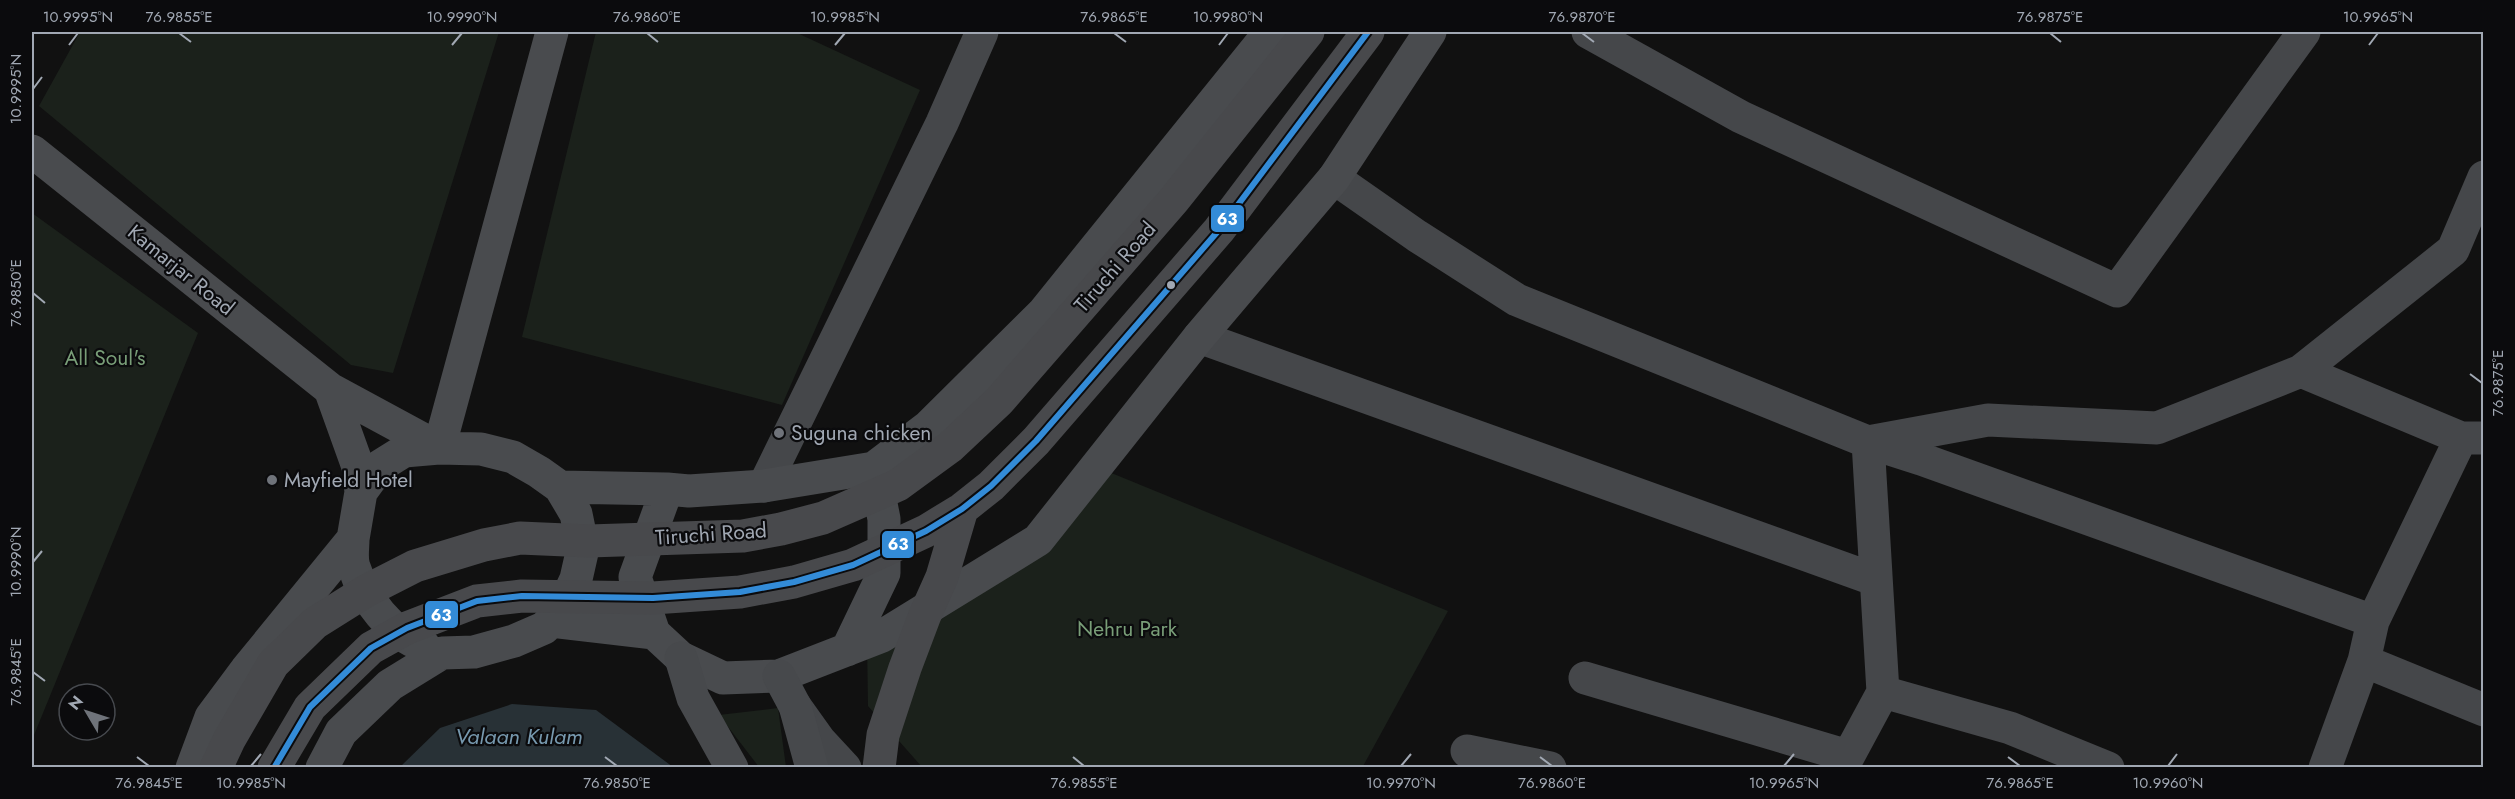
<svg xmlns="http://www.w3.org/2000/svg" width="2515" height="799" viewBox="0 0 2515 799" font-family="Jost,sans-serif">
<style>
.green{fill:#1b211b}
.water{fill:#283136}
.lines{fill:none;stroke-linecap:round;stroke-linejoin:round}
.street{stroke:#45474a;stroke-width:33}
.secondary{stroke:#494b4e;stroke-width:33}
.primary{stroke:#47494c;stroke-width:33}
.highway-bridge{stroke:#48494c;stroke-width:33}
.bus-1-casing{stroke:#0b0b0d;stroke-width:10}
.bus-1{stroke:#338bd7;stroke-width:6}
.ticks{fill:none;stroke:#a1a8b3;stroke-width:2}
.bus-dot{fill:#a1a8b3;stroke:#0b0b0d;stroke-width:2}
.poi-dot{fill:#6f737a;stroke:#0b0b0d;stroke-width:2}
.labels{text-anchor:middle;stroke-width:4.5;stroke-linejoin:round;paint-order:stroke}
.street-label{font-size:21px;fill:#a1a8b3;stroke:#0b0b0d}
.park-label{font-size:21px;fill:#799e78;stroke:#0b0b0d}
.poi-label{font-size:21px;fill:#a1a8b3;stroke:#0b0b0d;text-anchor:start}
.water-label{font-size:22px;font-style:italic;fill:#7799af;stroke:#0b0b0d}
.line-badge{stroke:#0b0b0d;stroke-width:2}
.badge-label{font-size:16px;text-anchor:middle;font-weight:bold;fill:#fff}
.neatline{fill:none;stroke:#a1a8b3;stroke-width:2}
.ticks-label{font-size:15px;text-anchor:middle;fill:#a1a8b3}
</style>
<rect width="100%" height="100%" fill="#111"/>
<path class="green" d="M80,32h419l-106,341 -42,-8 -312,-259z
M596,32h199l125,58 -138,315 -260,-68z
M32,213l166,120 -166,407z
M1087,463l361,148 -86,157 -440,-1 -54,-61 -1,-66 170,-116z
M778,708l8,59h-27l-40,-52z"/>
<path class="water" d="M512,704l84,6 77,57h-273l40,-39z"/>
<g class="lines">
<path class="street" d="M1588,32l153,85 376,174 187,-259
M1334,178l83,58 100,64 351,142 53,17 452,162 88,-183h23
M1199,337l677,243
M2301,371l160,67
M764,486l178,-363 40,-91
M2364,661l120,49
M1585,678l263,78
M1883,692l127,36 98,40
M795,706l25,35 25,27
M1467,751l83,17
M1842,768l41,-76 -15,-250 120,-22 169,8 144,-57 152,-121 31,-73
M2325,768l39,-107 9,-40"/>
<path class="secondary" d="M32,151l298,238
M667,489l-32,88 19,56 27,25 42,20 56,-2 103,-40 156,-96 161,-203 135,-159 96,-146
M361,492l19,-26 24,-15 35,-3 42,1 32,8 26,15 21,15 107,2 22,2 75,-5 110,-18 54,-41 115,-114 227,-281
M353,539c0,8 -2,20 1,28 10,32 37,67 70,79
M551,621l103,12
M847,650l37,-77v-54l-10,-51
M192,768l19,-51 35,-47 107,-131 8,-47 -3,-25 -28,-78 109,59 113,-416
M322,768l19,-36 49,-47 52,-32 32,-1 40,-11 30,-13 17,-17 15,-32 7,-31 -7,-34 -16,-27"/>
<path class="primary" d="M681,658l12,40 39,70
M779,676l16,30 17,62"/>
<path class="highway-bridge" d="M216,768l13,-28 44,-76 42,-41 51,-32 49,-25 69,-21 36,-7 69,3 154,-5 38,-7 42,-11 75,-33 52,-38 49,-46 174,-200 135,-169
M274,768l36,-61 61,-59 36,-20 70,-27 45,-5 131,2 87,-6 54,-10 59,-17 73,-34 36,-22 29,-23 45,-45 183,-211 149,-198
M879,768l4,-33 22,-67 20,-53 17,-38 20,-68"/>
<g class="bus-1-casing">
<path id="bus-1" d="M274,768l36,-61 61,-59 36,-20 70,-27 45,-5 131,2 87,-6 54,-10 59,-17 73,-34 36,-22 29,-23 45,-45 183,-211 149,-198"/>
</g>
<use href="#bus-1" class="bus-1"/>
</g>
<path class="ticks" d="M179,33l12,9M647,33l11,9M1114,33l12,9M1582,33l12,9M2050,33l11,9M69,45l9,-12M452,45l10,-12M835,45l10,-12M1219,45l9,-12M2369,45l9,-12M33,89l9,-12M33,293l12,10M2470,374l12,9M33,562l9,-11M33,672l12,9M137,757l12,9M605,757l12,9M1073,757l11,9M1540,757l12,9M2008,757l12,9M251,766l10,-12M1401,766l10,-12M1784,766l10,-12M2168,766l9,-12"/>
<circle class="bus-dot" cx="1171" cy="285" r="5"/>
<g class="poi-dot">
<circle cx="779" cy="433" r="6"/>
<circle cx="272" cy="480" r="6"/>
</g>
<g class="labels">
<g class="street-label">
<text transform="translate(1115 267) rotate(-49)" y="7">Tiruchi Road</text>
<text transform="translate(181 270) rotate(39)" y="7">Kamarjar Road</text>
<text transform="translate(711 534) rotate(-4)" y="7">Tiruchi Road</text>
</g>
<g class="park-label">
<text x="105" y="365">All Soul's</text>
<text x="1127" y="636">Nehru Park</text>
</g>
<g class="poi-label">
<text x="791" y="440">Suguna chicken</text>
<text x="284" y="487">Mayfield Hotel</text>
</g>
<g class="water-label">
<text x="519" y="744">Valaan Kulam</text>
</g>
</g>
<g class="line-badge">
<rect x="1210" y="204" width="35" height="29" rx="6" fill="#338bd7"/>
<rect x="881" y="530" width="34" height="29" rx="6" fill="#338bd7"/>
<rect x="424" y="600" width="35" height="29" rx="6" fill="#338bd7"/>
</g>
<g class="badge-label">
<text x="1227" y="225">63</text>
<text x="898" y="550">63</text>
<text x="441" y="621">63</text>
</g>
<rect width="2515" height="799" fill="none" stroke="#0b0b0d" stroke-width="66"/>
<g transform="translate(87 712) rotate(309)"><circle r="28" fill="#0b0b0d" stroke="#474a4f" stroke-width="1.5"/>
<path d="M0-4.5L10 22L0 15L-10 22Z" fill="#6f737a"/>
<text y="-9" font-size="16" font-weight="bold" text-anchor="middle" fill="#a1a8b3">N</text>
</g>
<rect x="33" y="33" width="2449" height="733" class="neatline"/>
<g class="ticks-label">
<text x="78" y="22">10.9995°N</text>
<text x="179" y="22">76.9855°E</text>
<text x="462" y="22">10.9990°N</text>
<text x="647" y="22">76.9860°E</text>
<text x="845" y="22">10.9985°N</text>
<text x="1114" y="22">76.9865°E</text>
<text x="1228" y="22">10.9980°N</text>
<text x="1582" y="22">76.9870°E</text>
<text x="2050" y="22">76.9875°E</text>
<text x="2378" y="22">10.9965°N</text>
<text transform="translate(16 89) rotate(-90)" y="5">10.9995°N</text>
<text transform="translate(16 293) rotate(-90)" y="5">76.9850°E</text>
<text transform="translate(2498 383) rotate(-90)" y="5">76.9875°E</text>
<text transform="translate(16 562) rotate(-90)" y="5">10.9990°N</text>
<text transform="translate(16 672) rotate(-90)" y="5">76.9845°E</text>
<text x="149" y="788">76.9845°E</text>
<text x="251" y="788">10.9985°N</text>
<text x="617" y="788">76.9850°E</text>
<text x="1084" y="788">76.9855°E</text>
<text x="1401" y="788">10.9970°N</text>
<text x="1552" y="788">76.9860°E</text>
<text x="1784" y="788">10.9965°N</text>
<text x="2020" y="788">76.9865°E</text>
<text x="2168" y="788">10.9960°N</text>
</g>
</svg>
